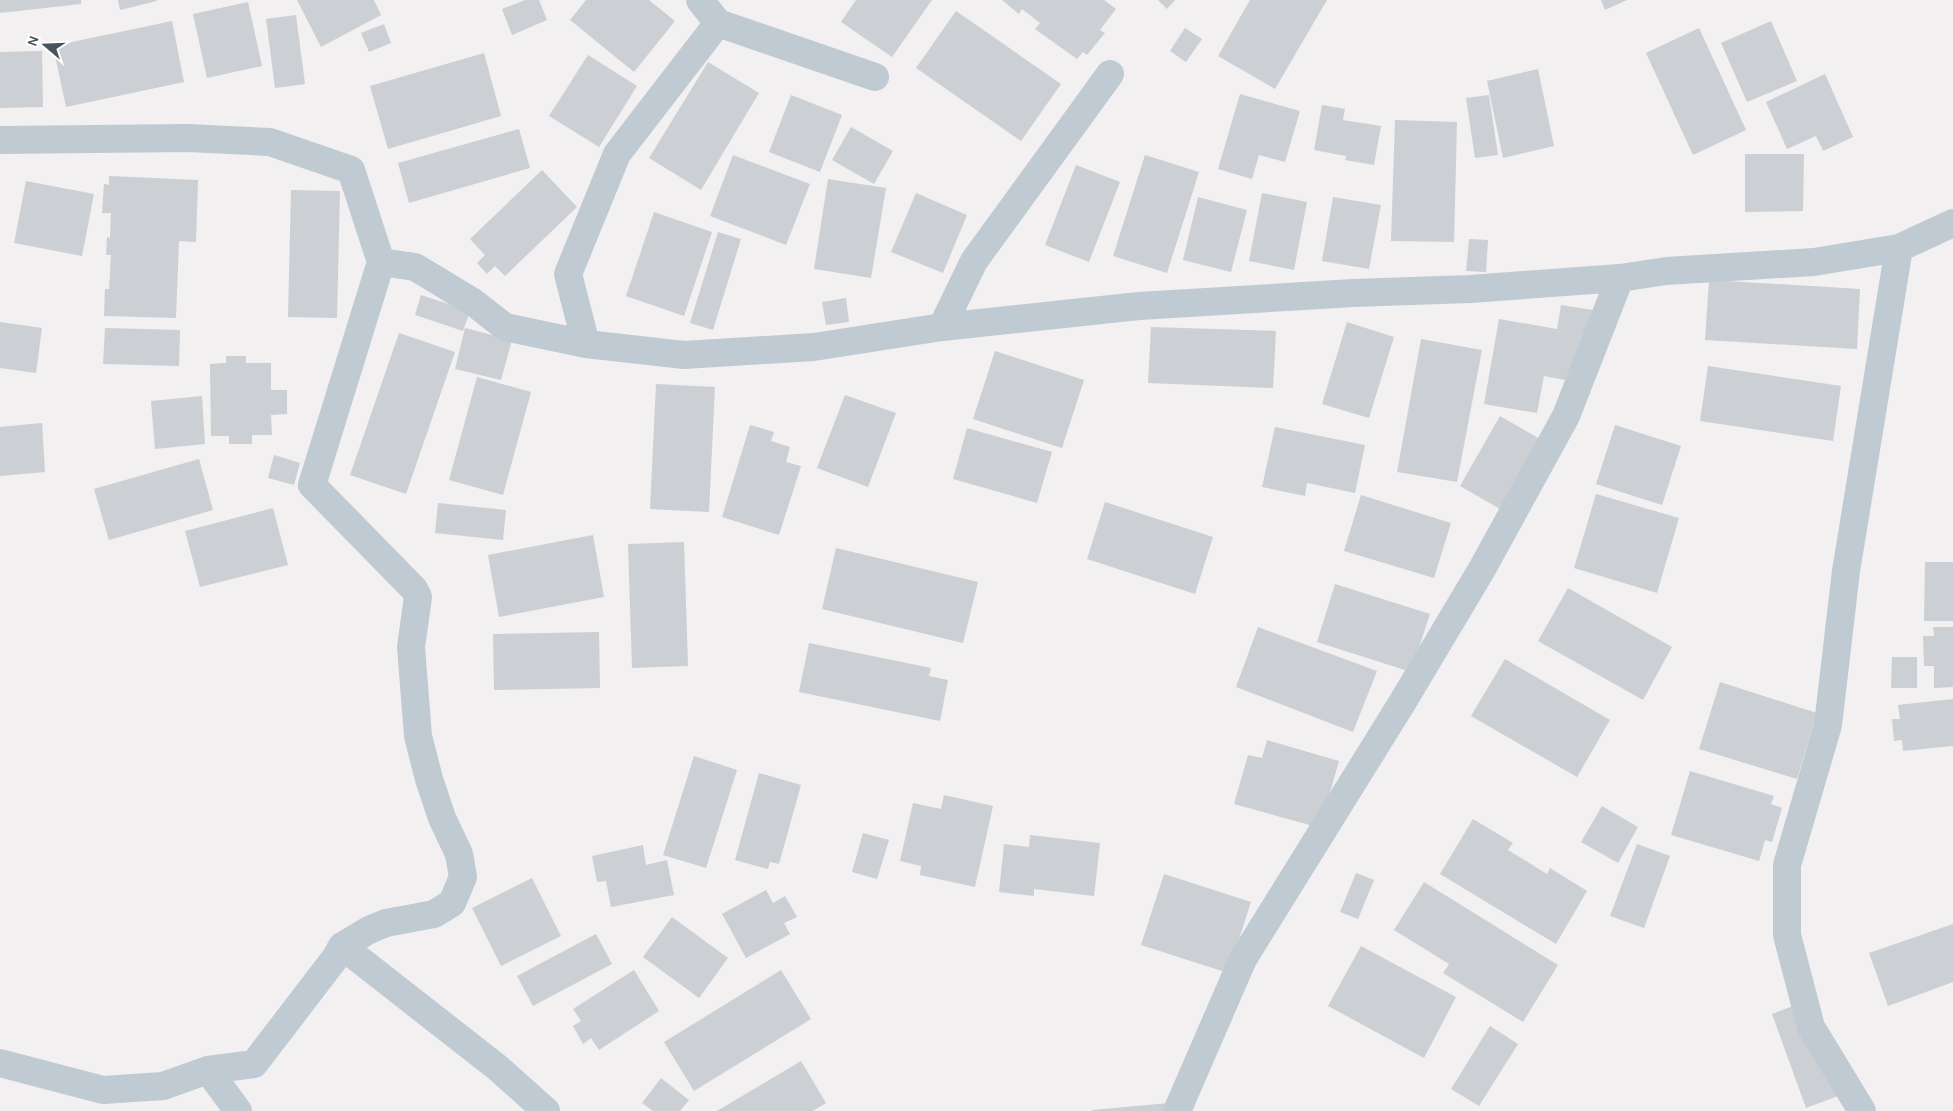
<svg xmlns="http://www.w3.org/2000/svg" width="1953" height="1111" viewBox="0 0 1953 1111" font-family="Karla,sans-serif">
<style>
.building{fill:#cccfd4}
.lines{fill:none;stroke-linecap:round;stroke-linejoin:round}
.street{stroke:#c0cad2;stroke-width:28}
</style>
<rect width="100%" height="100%" fill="#f2f0f0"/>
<path class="building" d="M0,0h81v4l-81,9z
M118,0h39v1l-37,9z
M297,0h77l7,15 -60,32z
M525,0h14l8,20 -35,15 -10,-26z
M586,0h63l26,21 -41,51 -64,-52z
M856,0h76l-40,57 -51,-35z
M1002,0h102l12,9 -16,21 5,3 -18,22 -4,-3 -6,7 -42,-30 5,-6 -18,-14 -3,5z
M1158,0h17l-8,9z
M1250,0h77l-52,89 -57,-33z
M1601,0h26l-22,10z
M248,2l14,64 -55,12 -14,-64z
M956,11l105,73 -40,57 -105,-73z
M296,15l9,69 -30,4 -9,-69z
M172,21l12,61 -118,25 -13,-61z
M1771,21l26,60 -50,21 -26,-59z
M384,24l7,19 -22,9 -8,-19z
M1185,28l17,11 -16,23 -16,-11z
M1699,28l47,102 -53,25 -47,-102z
M42,51l1,56 -43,1v-56z
M484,53l17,63 -113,33 -18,-63z
M588,55l49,31 -38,61 -50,-31z
M708,62l51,31 -58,97 -52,-32z
M1538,69l16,77 -51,12 -16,-77z
M1825,74l28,63 -30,14 -7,-15 -29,13 -21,-47z
M1240,94l60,17 -15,51 -26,-7 -7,24 -34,-10z
M791,95l51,20 -22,57 -51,-20z
M1489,95l9,60 -23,3 -9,-60z
M1322,105l23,4 -2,11 38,6 -7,39 -29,-5 1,-4 -32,-6z
M1395,120l62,2 -3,120 -63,-1z
M851,127l42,24 -19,33 -42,-24z
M519,129l11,39 -121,35 -11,-40z
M1745,154h59l-1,57 -58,1z
M733,155l77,29 -24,61 -76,-29z
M1145,155l54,17 -32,101 -54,-17z
M1076,165l44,17 -31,80 -44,-17z
M542,170l35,37 -72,69 -10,-10 -8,8 -10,-11 8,-8 -15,-16z
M109,176l89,4 -2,62 -17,-1 -3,77 -72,-2 1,-27h4l2,-34h-5l1,-18 3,1 1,-25h-9l2,-29 5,1z
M828,179l58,9 -15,90 -57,-9z
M26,181l68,13 -12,62 -68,-13z
M291,190l49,1 -3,127 -49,-1z
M916,193l51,22 -24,58 -52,-21z
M1262,193l45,9 -13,68 -45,-9z
M1198,197l49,13 -16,62 -48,-12z
M1333,197l48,8 -12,64 -47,-8z
M654,212l58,20 -28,84 -58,-20z
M718,232l23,7 -28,91 -23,-7z
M1469,239l19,1 -2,32 -20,-1z
M1709,280l151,9 -3,60 -152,-9z
M421,295l49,16 -7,20 -48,-16z
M846,298l3,24 -23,3 -4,-23z
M1561,305l38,6 -13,73 -42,-8 -7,37 -53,-9 15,-85 58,10z
M0,322l42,6 -6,45 -36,-5z
M1347,322l47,15 -25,81 -47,-14z
M1151,327l125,4 -3,57 -125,-5z
M105,328l75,2 -1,36 -76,-2z
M465,328l47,12 -11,40 -46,-11z
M399,333l56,19 -49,142 -56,-19z
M1421,339l61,11 -25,132 -60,-10z
M995,351l89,29 -22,68 -89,-29z
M226,356h20v7h25v27h16v24l-16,1 1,20h-20v9h-23v-8h-18l-1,-72 16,-1z
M1708,366l133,20 -8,55 -133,-20z
M477,377l54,15 -28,103 -54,-15z
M656,384l59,3 -6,125 -59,-3z
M845,395l51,18 -28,74 -51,-19z
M202,396l3,48 -50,5 -4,-48z
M1500,416l40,23 -40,70 -40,-23z
M42,423l3,49 -45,4v-49z
M750,425l24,7 -3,9 19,6 -4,15 15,4 -22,69 -57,-18z
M1615,425l66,21 -19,59 -66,-21z
M1275,427l90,18 -10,48 -48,-10 -2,13 -43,-9z
M967,428l85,24 -15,51 -84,-24z
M274,455l26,8 -6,22 -26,-7z
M199,459l14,51 -104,30 -15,-51z
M1596,494l83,24 -22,75 -83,-25z
M1361,495l90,28 -17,55 -90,-27z
M1105,502l108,35 -18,57 -108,-35z
M438,503l68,7 -3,30 -68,-7z
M273,508l15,57 -88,22 -15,-56z
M593,535l11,62 -105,20 -11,-62z
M684,542l4,124 -56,2 -4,-124z
M836,548l142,34 -15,61 -141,-34z
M1925,562h28v59h-29z
M1335,584l95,30 -19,58 -94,-30z
M1568,588l104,59 -29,53 -105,-59z
M1258,627l119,44 -24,61 -117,-45z
M1933,627h20v60l-19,1v-22h-10l-1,-30h11z
M599,632l1,56 -106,2 -1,-56z
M809,643l122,25 -2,8 19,4 -8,41 -141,-29z
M1892,657h25v31h-26z
M1505,659l105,61 -33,57 -106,-61z
M1720,682l97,31 -20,66 -98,-30z
M1953,699v47l-50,5 -1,-11 -8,1 -2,-22h8l-2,-14z
M1267,740l72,21 -19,67 -86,-24 14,-49 14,3z
M694,756l43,14 -31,98 -43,-13z
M1690,771l84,25 -3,8 11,4 -10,34 -7,-2 -6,21 -88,-26z
M759,773l42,12 -22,79 -9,-2 -2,7 -33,-9z
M944,795l49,11 -18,81 -55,-12 1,-9 -21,-5 13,-58 28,6z
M1602,806l36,21 -20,36 -37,-21z
M1473,819l40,24 -5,7 39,24 3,-6 37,23 -31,53 -116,-70z
M863,833l26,7 -12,39 -25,-7z
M1030,835l70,8 -6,53 -60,-7v7l-35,-4 5,-48 25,3z
M1637,844l33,12 -26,72 -34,-12z
M643,845l3,20 21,-5 7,35 -63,12 -5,-26 -9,1 -5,-26z
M1356,873l18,7 -16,39 -18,-7z
M1164,874l87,28 -23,71 -87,-28z
M532,878l29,58 -60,30 -29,-58z
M1424,882l134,83 -35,57 -80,-49 6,-9 -55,-34z
M766,890l7,13 12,-7 12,21 -13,6 6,11 -44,24 -24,-44z
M672,917l56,41 -29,40 -56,-41z
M1953,924v58l-65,24 -19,-53z
M596,934l16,30 -79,42 -16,-30z
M1361,946l95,51 -32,61 -96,-52z
M634,970l25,41 -60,39 -8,-12 -8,6 -10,-18 8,-5 -8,-12z
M781,970l30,49 -117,72 -30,-49z
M1813,998l36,94 -43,16 -34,-94z
M1490,1026l28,18 -39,62 -28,-17z
M801,1061l25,42 -13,8h-96z
M661,1078l28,22 -9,11h-27l-11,-8z
M1169,1103v8h-77v-1z"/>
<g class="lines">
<path class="street" d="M718,23l157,54
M0,140l188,-2 82,4 81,28 30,92 34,5 58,35 32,25 81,17 98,11 130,-8 128,-20 197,-21 214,-13 117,-4 150,-11 46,-7 148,-9 85,-14 54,-25
M942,327l32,-66 136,-187
M586,344l-18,-70 49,-120 101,-131 -18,-23
M342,946l156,122 48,43
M0,1063l103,27 60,-4 45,-16 46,-6 82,-107 6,-11 27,-16 17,-7 48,-9 18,-11 11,-26 -4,-23 -17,-36 -13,-39 -11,-43 -7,-89 7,-50 -4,-8 -102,-104 69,-223
M208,1070l30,41
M1177,1111l66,-152 159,-256 80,-134 84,-153 54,-138
M1862,1111l-51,-84 -24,-92v-70l41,-140 18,-154 53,-323"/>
</g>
<g transform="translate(45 45) rotate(289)" stroke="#ffffff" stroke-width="4" paint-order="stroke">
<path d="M0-4L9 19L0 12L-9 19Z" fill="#47535e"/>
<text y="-8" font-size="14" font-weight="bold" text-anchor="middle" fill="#47535e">N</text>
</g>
</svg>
